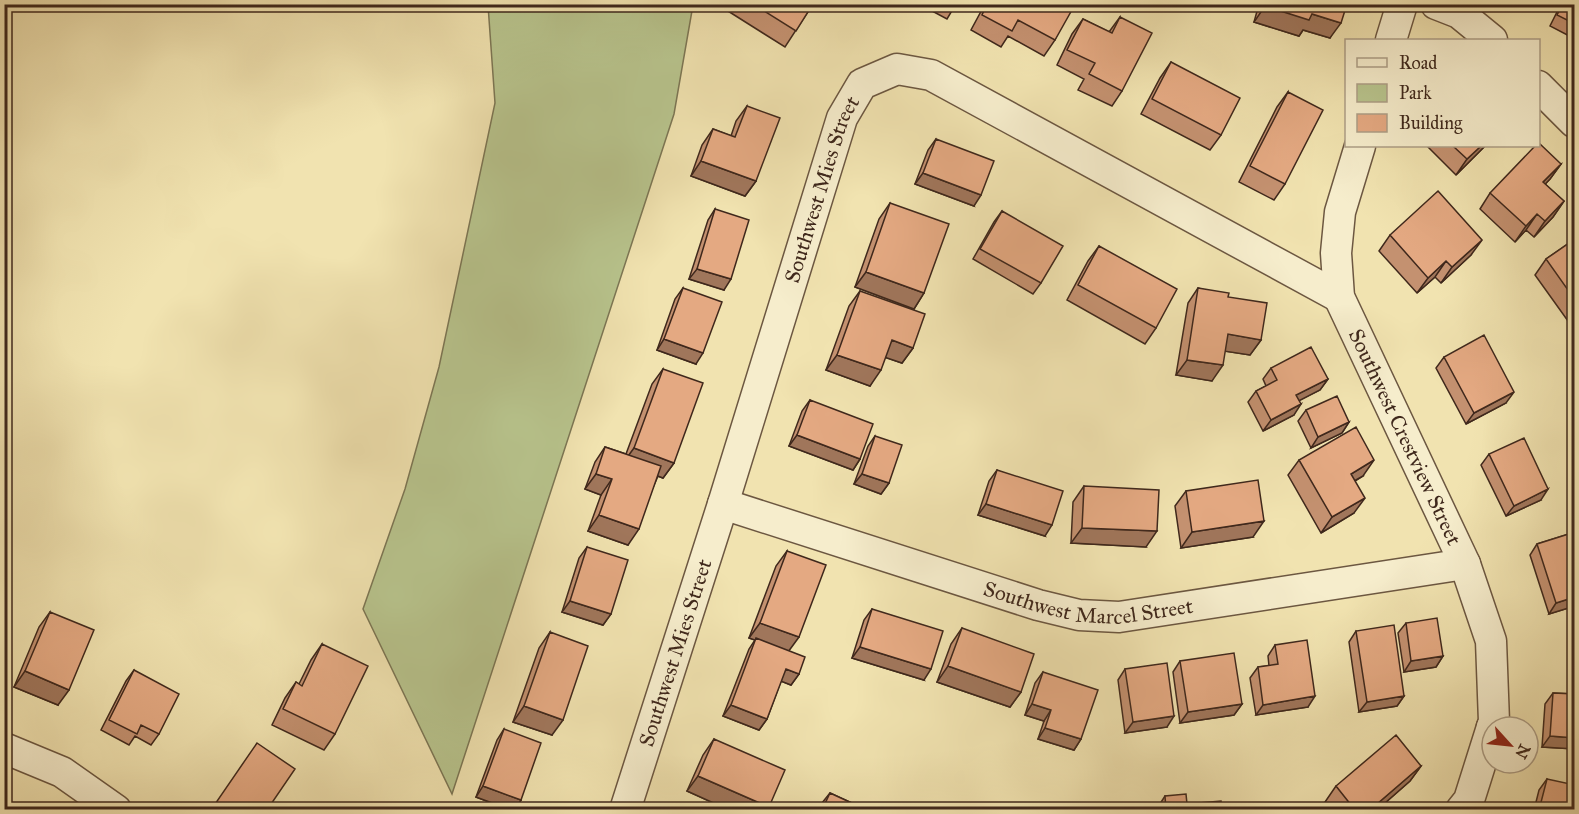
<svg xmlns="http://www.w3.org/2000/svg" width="1579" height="814" viewBox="0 0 1579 814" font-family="'IM FELL Great Primer',serif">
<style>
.green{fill:#b8c48d;stroke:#7c7654;stroke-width:1.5}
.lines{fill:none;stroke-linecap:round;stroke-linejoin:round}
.minor-casing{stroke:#6c5741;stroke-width:33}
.minor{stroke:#f6edcc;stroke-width:30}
.wall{fill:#c49170;stroke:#3f281c;stroke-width:1.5}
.shaded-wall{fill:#a0765b;stroke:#3f281c;stroke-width:1.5}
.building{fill:#e4a982;stroke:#3f281c;stroke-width:1.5}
.labels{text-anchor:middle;stroke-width:4.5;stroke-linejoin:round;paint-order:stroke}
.street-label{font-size:21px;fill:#3f281c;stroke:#f6edcc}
</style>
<rect width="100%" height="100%" fill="#f1e3b0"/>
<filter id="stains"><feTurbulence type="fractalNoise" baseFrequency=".00333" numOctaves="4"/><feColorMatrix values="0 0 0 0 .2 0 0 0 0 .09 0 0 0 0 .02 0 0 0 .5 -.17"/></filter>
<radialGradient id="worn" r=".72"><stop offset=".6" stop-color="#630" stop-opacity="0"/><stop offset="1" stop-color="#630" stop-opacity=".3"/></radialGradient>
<path class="green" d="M488,5h205l-19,109 -222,680 -89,-185 42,-120 34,-122 56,-264z"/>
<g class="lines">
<g class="minor-casing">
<g id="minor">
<path d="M1436,4l23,9 33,27"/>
<path d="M1391,40l11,-36"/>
<path d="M1538,86l36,36"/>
<path id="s1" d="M1360,146l-20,66 -4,41 3,44 126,267 26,77 3,81 -2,5"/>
<path id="s2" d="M723,504l315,101 41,10 40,2 346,-53"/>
<path d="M4,748l58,24 54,38"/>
<path id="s3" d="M625,810l98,-306 119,-386 20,-34 35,-15 34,6 408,222"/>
<path d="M1461,810l8,-10 23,-73"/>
</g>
</g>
<use href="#minor" class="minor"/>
</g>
<path class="wall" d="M722,4h91l-28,43 -65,-41z
M919,4h37l-9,15z
M985,4h82l-12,36 -11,16 -36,-20 -7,11 -30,-17z
M1259,4h88l-17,34 -27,-8 -4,6 -45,-14z
M1561,4h14v35l-25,-13z
M1120,17l2,74 -10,15 -34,-16 6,-11 -27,-14 15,-31 11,-15 26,13z
M1171,62l50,73 -11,15 -69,-36 19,-36z
M1288,92l-3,92 -11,16 -35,-18 38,-75z
M747,106l9,75 -11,15 -54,-20 11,-31 11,-16 18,7 5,-15z
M936,139l38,67 -59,-22 13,-34z
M1427,146h58l-29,29z
M1561,164l-11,15 -5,5 19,17 -11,16 -19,20 -8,-7 -11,12 -35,-33 10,-16z
M890,203l34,90 -10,16 -59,-22 24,-68z
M715,209l9,81 -35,-11 19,-59z
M1002,211l39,72 -8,11 -60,-35 21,-37z
M1390,235l81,20 -30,28 -6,-6 -18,16 -38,-42z
M1575,239v88l-2,1 -38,-53 11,-16z
M1099,246l57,82 -11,16 -78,-44 21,-39z
M683,288l13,76 -39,-14 18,-51z
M1198,288l30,9 33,43 -11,15 -25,-4 -13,30 -36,-6 12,-72z
M860,291l53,57 -11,15 -17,-6 -15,29 -44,-16 23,-64z
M1444,357l62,46 -40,21 -30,-56z
M1271,368l57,11 -8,11 -21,10 -5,15 -31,16 -15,-29 8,-11 10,-5 -3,-7z
M663,369l11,94 -11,15 -5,-2 -30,69 -40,-14 13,-36 -16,-6 10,-27 10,-15 21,7 26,-70z
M810,400l50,59 -7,11 -64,-24 13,-35z
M1306,410l43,12 -7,11 -31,15 -13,-27z
M875,436l14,47 -8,11 -27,-10 14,-38z
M1489,454l52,46 -35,16 -25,-51z
M1299,460l64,16 -8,5 -1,32 -33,20 -33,-58z
M997,470l48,66 -67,-21 11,-34z
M1084,486l62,61 -75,-4 2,-41z
M1186,491l67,46 -72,11 -6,-42z
M1575,532v74l-26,8 -19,-59 7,-11z
M587,547l24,67 -8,11 -41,-13 17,-54z
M787,551l2,100 10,23 -8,11 -10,-4 -14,38 -8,11 -36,-14 26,-67 6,-9 -6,-2 27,-72z
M872,609l52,71 -72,-22 12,-38z
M50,612l8,93 -44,-18 25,-60z
M1406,623l37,33 -7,11 -32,5 -6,-39z
M962,628l59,64 -11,15 -73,-25 14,-38z
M1356,631l48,65 -7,10 -38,6 -10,-70z
M550,632l2,103 -39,-13 26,-74z
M322,644l13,90 -11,16 -52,-25 13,-27 11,-16 3,2 12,-24z
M1275,645l33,62 -52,8 -6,-37 8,-11 11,-1 -1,-10z
M1180,661l62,43 -8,11 -54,8 -7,-51z
M1125,669l42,58 -42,6 -7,-53z
M134,670l25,64 -8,11 -16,-9 -6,9 -28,-15 25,-49z
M1043,672l38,67 -7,11 -36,-11 6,-18 -19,-6 10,-32z
M1553,693l22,1v55l-33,-2 3,-43z
M504,729l17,71 -7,10h-3l-35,-13 21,-57z
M714,739l55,68 -2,3h-38l-42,-19 16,-36z
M1421,766l-11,15 -33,29h-46l-6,-8 11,-16z
M1547,779l28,31h-41l5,-20z
M830,793l37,17h-48l3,-7z
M1165,796l22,8 35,6h-66z"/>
<path class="shaded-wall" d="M1265,6l47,8 29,9 -11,15 -27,-8 -4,6 -45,-14z
M1481,146h4l-29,29 11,-16z
M701,161l55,20 -11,15 -54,-20z
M1561,164l-11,15 -18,19 11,-16z
M923,173l58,22 -7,11 -59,-22z
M1564,201l-11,16 -19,20 11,-16z
M1537,214l-11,16 -11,12 11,-16z
M1482,240l-11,15 -30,28 11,-16z
M1446,261l-11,16 -18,16 11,-15z
M697,269l34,10 -7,11 -35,-11z
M866,272l58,21 -10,16 -59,-22z
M1228,334l33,6 -11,15 -33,-5z
M664,339l39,14 -7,11 -39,-14z
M892,340l21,8 -11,15 -21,-7z
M837,355l44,15 -11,16 -44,-16z
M1187,360l36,5 -11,16 -36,-6z
M1328,379l-8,11 -31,16 7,-11z
M1514,392l-8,11 -40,21 8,-11z
M1301,404l-7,11 -31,16 8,-11z
M1349,422l-7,11 -31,15 7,-11z
M797,435l63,24 -7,11 -64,-24z
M634,448l40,15 -11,15 -40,-15z
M1374,460l-11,16 -23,13 11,-15z
M596,474l16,5 -11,16 -16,-6z
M862,474l27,9 -8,11 -27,-10z
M1548,489l-7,11 -35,16 8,-10z
M1365,498l-11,15 -33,20 11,-16z
M986,504l66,21 -7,11 -67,-21z
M599,515l40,14 -11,16 -40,-14z
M1264,521l-11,16 -72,11 11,-16z
M1082,528l75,3 -11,16 -75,-4z
M1575,597v9l-26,8 7,-11z
M570,601l41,13 -8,11 -41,-13z
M760,623l39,14 -11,15 -39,-14z
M860,647l71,22 -7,11 -72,-22z
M1443,656l-7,11 -32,5 7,-11z
M948,666l73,26 -11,15 -73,-25z
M786,669l13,5 -8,11 -13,-5z
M25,671l44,19 -11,15 -44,-18z
M1315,696l-7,11 -52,8 7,-10z
M1404,696l-7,10 -38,6 8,-10z
M1032,704l19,6 -7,11 -19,-6z
M1242,704l-8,11 -54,8 8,-11z
M731,705l36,14 -8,11 -36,-14z
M524,706l39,14 -11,15 -39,-13z
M1174,716l-7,11 -42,6 8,-11z
M1045,728l36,11 -7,11 -36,-11z
M1550,736l25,2v11l-33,-2z
M1421,766l-11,15 -33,29h-7z
M698,776l71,31 -2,3h-38l-42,-19z
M483,786l38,14 -7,10h-3l-35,-13z"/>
<path class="building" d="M753,4h60l-17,27z
M947,4h9l-2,4z
M987,4h80l6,4 -18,32 -37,-20 -6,11 -30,-16z
M1265,4h82l-6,19 -29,-9 -3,6 -44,-14z
M1563,4h12v20l-18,-9z
M1120,17l32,16 -30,58 -33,-17 6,-11 -28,-13 16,-31 29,14z
M1171,62l69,36 -19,37 -69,-36z
M1288,92l35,18 -38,74 -35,-18z
M747,106l33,12 -24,63 -55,-20 12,-32 22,8z
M936,139l58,22 -13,34 -58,-22z
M1539,143l22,21 -18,18 21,19 -19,20 -8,-7 -11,12 -36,-33 45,-47h4z
M1453,146h28l-14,13z
M1438,191l44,49 -30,27 -6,-6 -18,17 -38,-43z
M890,203l59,21 -25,69 -58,-21z
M715,209l34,11 -18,59 -34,-10z
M1002,211l61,35 -22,37 -61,-34z
M1575,239v61l-29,-41z
M1099,246l78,43 -21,39 -78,-43z
M683,288l39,14 -19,51 -39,-14z
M1198,288l31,5 -1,4 39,6 -6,37 -33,-6 -5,31 -36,-5z
M860,291l65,23 -12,34 -21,-8 -11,30 -44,-15z
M1484,335l30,57 -40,21 -30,-56z
M1311,347l17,32 -32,16 5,9 -30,16 -15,-29 21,-11 -6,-12z
M663,369l40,14 -29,80 -40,-15z
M1337,396l12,26 -31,15 -12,-27z
M810,400l63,24 -13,35 -63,-24z
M1356,427l18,33 -23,14 14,24 -33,19 -33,-57z
M875,436l27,9 -13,38 -27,-9z
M1524,438l24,51 -34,17 -25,-52z
M605,447l56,19 -22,63 -40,-14 13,-36 -16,-5z
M997,470l66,21 -11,34 -66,-21z
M1258,480l6,41 -72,11 -6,-41z
M1084,486l75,4 -2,41 -75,-3z
M1575,532v65l-19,6 -19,-59z
M587,547l41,13 -17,54 -41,-13z
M787,551l39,14 -27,72 -39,-14z
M872,609l71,22 -12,38 -71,-22z
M50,612l44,18 -25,60 -44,-19z
M1437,618l6,38 -32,5 -5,-38z
M1394,625l10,71 -37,6 -11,-71z
M962,628l72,26 -13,38 -73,-26z
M550,632l38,14 -25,74 -39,-14z
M756,638l49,19 -6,17 -13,-5 -19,50 -36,-14z
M1307,640l8,56 -52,9 -5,-38 20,-3 -3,-19z
M322,644l46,22 -33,68 -52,-25 13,-27 6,4z
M1234,653l8,51 -54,8 -8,-51z
M1167,663l7,53 -41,6 -8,-53z
M134,670l45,24 -20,40 -18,-9 -4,9 -28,-14z
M1043,672l55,18 -17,49 -36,-11 6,-18 -19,-6z
M1553,693l22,1v44l-25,-2z
M504,729l37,14 -20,57 -38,-14z
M1396,735l25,31 -51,44h-15l-19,-24z
M714,739l71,31 -16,37 -71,-31z
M257,743l38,26 -28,41h-50l-4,-3z
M1547,779l28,6v25h-36z
M830,793l37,17h-45z
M1186,794l1,10 34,-3 1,9h-56l-1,-14z"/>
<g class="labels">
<g class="street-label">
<text dy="7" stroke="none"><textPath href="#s3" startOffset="651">Southwest Mies Street</textPath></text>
<text dy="7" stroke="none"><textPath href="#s1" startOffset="309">Southwest Crestview Street</textPath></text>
<text dy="7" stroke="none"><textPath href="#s2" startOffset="381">Southwest Marcel Street</textPath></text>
<text dy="7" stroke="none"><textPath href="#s3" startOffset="165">Southwest Mies Street</textPath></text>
</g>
</g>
<rect width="1579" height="814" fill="none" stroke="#f1e3b0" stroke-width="24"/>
<rect x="6" y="6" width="1567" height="802" fill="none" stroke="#3f281c" stroke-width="3"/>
<rect x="12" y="12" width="1555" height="790" fill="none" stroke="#3f281c" stroke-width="1.5"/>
<rect x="1345" y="39" width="195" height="108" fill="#f6edcc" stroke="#ad9e86" stroke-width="1.5"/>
<rect x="1357" y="58" width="30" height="9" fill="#f6edcc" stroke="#ad9e86" stroke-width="1.5"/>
<text x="1399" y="69" font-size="18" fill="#3f281c">Road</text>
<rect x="1357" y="84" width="30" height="18" fill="#b8c48d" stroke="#ad9e86" stroke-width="1.5"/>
<text x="1399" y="99" font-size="18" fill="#3f281c">Park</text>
<rect x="1357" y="114" width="30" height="18" fill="#e4a982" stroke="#ad9e86" stroke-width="1.5"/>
<text x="1399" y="129" font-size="18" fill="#3f281c">Building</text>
<g transform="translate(1510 745) rotate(117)"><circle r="28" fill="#f6edcc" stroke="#ad9e86" stroke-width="1.5"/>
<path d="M0-4.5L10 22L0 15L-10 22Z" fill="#8f2418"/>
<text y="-9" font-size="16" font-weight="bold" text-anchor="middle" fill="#3f281c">N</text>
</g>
<rect width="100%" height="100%" filter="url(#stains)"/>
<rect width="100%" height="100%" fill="url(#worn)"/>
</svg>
